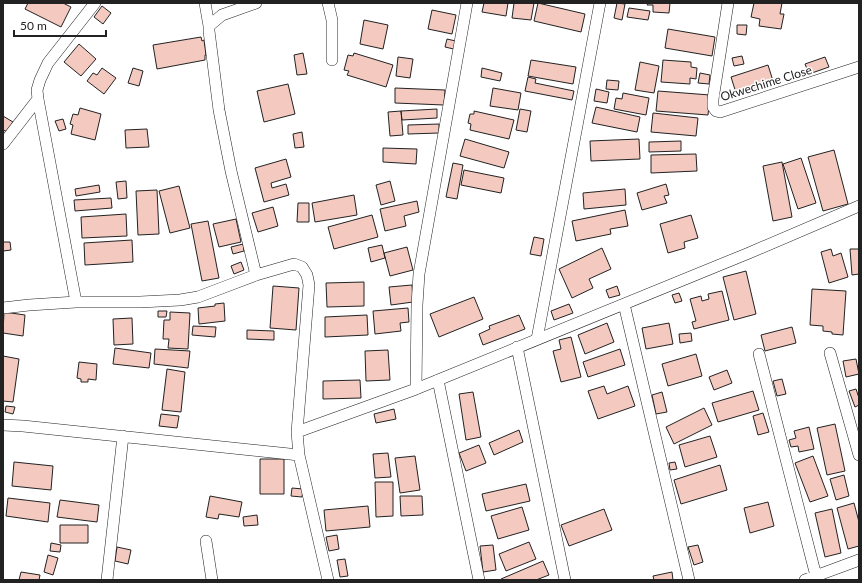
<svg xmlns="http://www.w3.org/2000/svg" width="862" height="583" font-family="Lato,sans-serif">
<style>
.building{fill:#f3c9c0;stroke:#222}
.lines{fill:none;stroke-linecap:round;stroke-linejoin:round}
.street-casing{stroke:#222;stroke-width:12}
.street{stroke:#fff;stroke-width:11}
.labels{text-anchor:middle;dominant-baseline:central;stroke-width:3;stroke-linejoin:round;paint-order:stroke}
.street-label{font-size:12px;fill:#222;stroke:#fff}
</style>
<rect width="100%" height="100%" fill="#fff"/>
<!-- building -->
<path class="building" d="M28 3H63L71 7 61 27 25 9Z
M484 3H508L506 16 482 12Z
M514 3H534L531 20 512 18Z
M538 3 585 14 581 32 534 21Z
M617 3 625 4 622 20 614 18Z
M648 3H670L669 13 653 12V5H647Z
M754 3H782L780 14H784L781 29 759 26 760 19 751 17Z
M102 6 111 13 103 24 94 17Z
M629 8 650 11 648 20 627 17Z
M432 10 456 15 452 34 428 29Z
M364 20 388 25 383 49 360 44Z
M737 25H747L746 35 737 34Z
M668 29 715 37 712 56 665 48Z
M201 37 202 41 204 40 206 55H205V60L157 69 153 45Z
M447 39 460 42 458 50 445 47Z
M79 44 96 59 81 76 64 62Z
M303 53 307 74 297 75 294 55Z
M354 53 393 65 386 87 347 75 349 71 344 70 348 55 353 56Z
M742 56 744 64 734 66 732 58Z
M398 57 413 59 410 78 396 76Z
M825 57 829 67 809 74 805 64Z
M531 60 576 67 573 84 528 76Z
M663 60 691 62V67L697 68 696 79 690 78V84L661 82Z
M640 62 659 66 654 93 635 90Z
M768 65 774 84 737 96 731 77Z
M102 68 116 78 104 94 87 81 93 73 97 75Z
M133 68 143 71 139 86 128 83Z
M482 68 502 73 500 81 481 77Z
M700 73 710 75 709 84 698 83Z
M528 77 536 79 535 83 574 91 572 100 525 91Z
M607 80 619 81 618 90 606 89Z
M288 84 295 114 264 122 257 91Z
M395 88 445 90 444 105 395 103Z
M493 88 521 93 518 110 490 106Z
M596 89 609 92 607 103 594 101Z
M658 91 710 95 708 115 656 111Z
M623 93 649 98 646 115 614 109 616 98 622 99Z
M596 107 640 117 637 132 592 123Z
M80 108 101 114 95 140 71 134 73 125 70 124 73 114 78 115Z
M437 109V118L402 120 401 111Z
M520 109 531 111 527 132 516 130Z
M401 111 403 135 390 136 388 112Z
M474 111 514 120 509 139 470 130 471 124 468 123 470 114H474Z
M653 113 698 118 696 136 651 132Z
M3 116 13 122 8 132 3 130Z
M63 119 66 129 59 131 55 121Z
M439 124V133L408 134V125Z
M147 129 149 147 126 148 125 130Z
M302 132 304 147 295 148 293 134Z
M465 139 509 152 504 168 460 156Z
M639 139 640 159 591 161 590 141Z
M681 141V151L649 152V142Z
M383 148 417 149 416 164 383 162Z
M834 150 848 204 823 211 808 157Z
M696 154 697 171 651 173V155Z
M801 158 816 203 798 209 783 164Z
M286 159 291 177 271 183 272 188 286 184 289 195 264 202 255 168Z
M782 162 792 217 773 221 763 166Z
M453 163 463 165 457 199 446 197Z
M464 170 504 178 501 193 461 185Z
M126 181 127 198 118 199 116 182Z
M390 181 395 201 381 205 376 185Z
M666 184 669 195 664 196 667 203 642 210 637 193Z
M99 185 100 192 76 196 75 189Z
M179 186 190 228 170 233 159 191Z
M625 189 626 205 584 209 583 193Z
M157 190 159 234 138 235 136 191Z
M354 195 357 215 315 222 312 203Z
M111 198 112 208 75 211 74 200Z
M417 201 419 212 404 216 406 226 385 231 380 209Z
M298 203H309V222H297Z
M273 207 278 226 258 232 252 213Z
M625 210 628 226 610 229 611 234 576 241 572 221Z
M126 214 127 236 82 238 81 217Z
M372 215 378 237 334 249 328 227Z
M691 215 698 238 684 242 685 248 668 253 660 224Z
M236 219 241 242 219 247 213 224Z
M208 221 219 278 202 281 191 224Z
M534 237 544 239 541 256 530 254Z
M132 240 133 262 85 265 84 243Z
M3 242H10L11 250 3 251Z
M243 244 244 251 233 254 231 247Z
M382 245 385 258 371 262 368 248Z
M407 247 413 270 390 276 384 253Z
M602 248 611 269 589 279 593 288 572 298 559 269Z
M831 249 833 256 841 253 848 277 829 283 821 252Z
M850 249H859V274L852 275Z
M241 262 244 270 234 274 231 266Z
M746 271 756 314 734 320 723 277Z
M364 282V306L327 307 326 283Z
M412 285 413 302 391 305 389 287Z
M273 286 299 288 296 330 270 328Z
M617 286 620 295 609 298 606 290Z
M812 289 846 291 843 335 832 334V332L823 331V326L810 325Z
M722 291 729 320 694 329 692 322 696 321 690 299 701 296 702 301 709 299 708 294Z
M679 293 682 301 675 303 672 295Z
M474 297 483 319 439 337 430 314Z
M224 303 225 321 199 324 198 308 215 306V304Z
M569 304 573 313 554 320 551 311Z
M408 308 409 322 400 323 401 331 375 334 373 311Z
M158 311H167L166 317H158Z
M4 312 25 315 23 336 3 333Z
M170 312 190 313 188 349 168 348 169 339H163L164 320H170Z
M367 315 368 335 325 337V317Z
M519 315 525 329 483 345 479 334 490 329 489 326Z
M132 318 133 344 114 345 113 319Z
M607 323 614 342 585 354 578 335Z
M669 323 673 344 646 349 642 328Z
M193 326 216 327 215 337 192 335Z
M792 327 796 343 765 351 761 335Z
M247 330 274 331V340L247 339Z
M691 333 692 341 680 343 679 334Z
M571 337 581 377 561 382 553 351 561 349 559 340Z
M115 348 151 353 149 368 113 364Z
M155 349 190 351 188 368 154 364Z
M620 349 625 365 588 377 583 362Z
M388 350 390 380 366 381 365 351Z
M696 354 702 376 668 386 662 364Z
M3 356 19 359 13 402 3 401Z
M856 359 859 374 846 377 843 361Z
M79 362 97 364 96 380 88 379V382H81V379L77 378Z
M167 369 185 372 181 412 162 410Z
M727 370 732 383 714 390 709 377Z
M782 379 786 394 777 396 773 381Z
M360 380 361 398 323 399V381Z
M604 386 607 394 628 386 635 406 598 419 588 391Z
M856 389 859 398V405L855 407 849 391Z
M753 391 759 410 718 422 712 403Z
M473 392 481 437 466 440 459 394Z
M662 392 667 412 656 414 652 395Z
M6 406 15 407 13 414 5 412Z
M704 408 712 425 674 444 666 427Z
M394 409 396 419 376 423 374 414Z
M763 413 769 432 758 435 753 416Z
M161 414 179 416 177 428 159 426Z
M835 424 845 471 827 475 817 428Z
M809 427 814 449 799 452 798 446 791 447 789 440 796 438 794 431Z
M519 430 523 442 494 455 489 443Z
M710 436 717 457 685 467 679 445Z
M479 445 486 463 466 471 459 453Z
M388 453 391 477 375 478 373 454Z
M415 456 420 490 400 493 395 458Z
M813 456 828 496 810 502 795 463Z
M260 459H284V494H260Z
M14 462 53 466 51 490 12 486Z
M675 462 677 469 670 470 669 463Z
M720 465 727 490 681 504 674 480Z
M844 475 849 496 836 500 830 479Z
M375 482H393V516L376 517Z
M526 484 530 501 486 511 482 494Z
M292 488 303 489 302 497 291 496Z
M210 496 242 502 239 517 219 514 218 519 206 517Z
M400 496H422L423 515 401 516Z
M8 498 50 503 48 522 6 516Z
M60 500 99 505 97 522 57 517Z
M768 502 774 526 750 533 744 508Z
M854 503 859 522V546L848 549 837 508Z
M368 506 370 527 326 531 324 510Z
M522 507 529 530 498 539 491 516Z
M604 509 612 530 569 546 561 525Z
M832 509 841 553 825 557 815 513Z
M257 515 258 525 244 526 243 517Z
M60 525H88V543H60Z
M337 535 339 549 329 551 326 537Z
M529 542 536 559 506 571 499 554Z
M51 543 61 545 60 552 50 551Z
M493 545 496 570 483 572 480 546Z
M698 545 703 562 694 565 688 547Z
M117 547 131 550 128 564 115 561Z
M48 555 58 558 53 575 44 572Z
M345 559 348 576 340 577 337 560Z
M543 561 549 575 536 580H502L501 579Z
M21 572 40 575 39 580H19Z
M672 572 673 580H654L653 576Z"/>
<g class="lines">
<defs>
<path id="street" d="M205 3 209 26
M256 3 222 15 209 26V31L219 110 231 171 256 275
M328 3 332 20V60
M728 3 713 99V107L716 111 720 112 859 67
M3 144 38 99
M76 302 38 99 37 90 40 80 48 63 95 3
M624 304 689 580
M3 308 29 305 76 302H140L180 300 198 297 256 275 294 264 302 267 307 275 309 285 297 432 299 455 328 580
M537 339 600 3
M517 347 565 580
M830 353 859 455
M759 354 816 576
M438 380 479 580
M416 389 417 305 419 274 467 3
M3 425 23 426 299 455
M297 432 416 389 749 253 859 206
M206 541 212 580
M107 580 123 436
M805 580 859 560"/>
</defs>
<!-- street casing -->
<use href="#street" class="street-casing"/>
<!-- street -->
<use href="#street" class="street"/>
</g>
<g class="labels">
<!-- street labels -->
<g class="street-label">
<text transform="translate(766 83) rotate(-17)">Okwechime Close</text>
</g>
</g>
<!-- border -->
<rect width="862" height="583" fill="none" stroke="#222222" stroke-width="8"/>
<!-- scale -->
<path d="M14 30v6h92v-6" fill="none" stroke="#222222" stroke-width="2"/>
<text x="20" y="30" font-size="12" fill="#222222" stroke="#ffffff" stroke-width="3" paint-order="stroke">50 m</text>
</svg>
